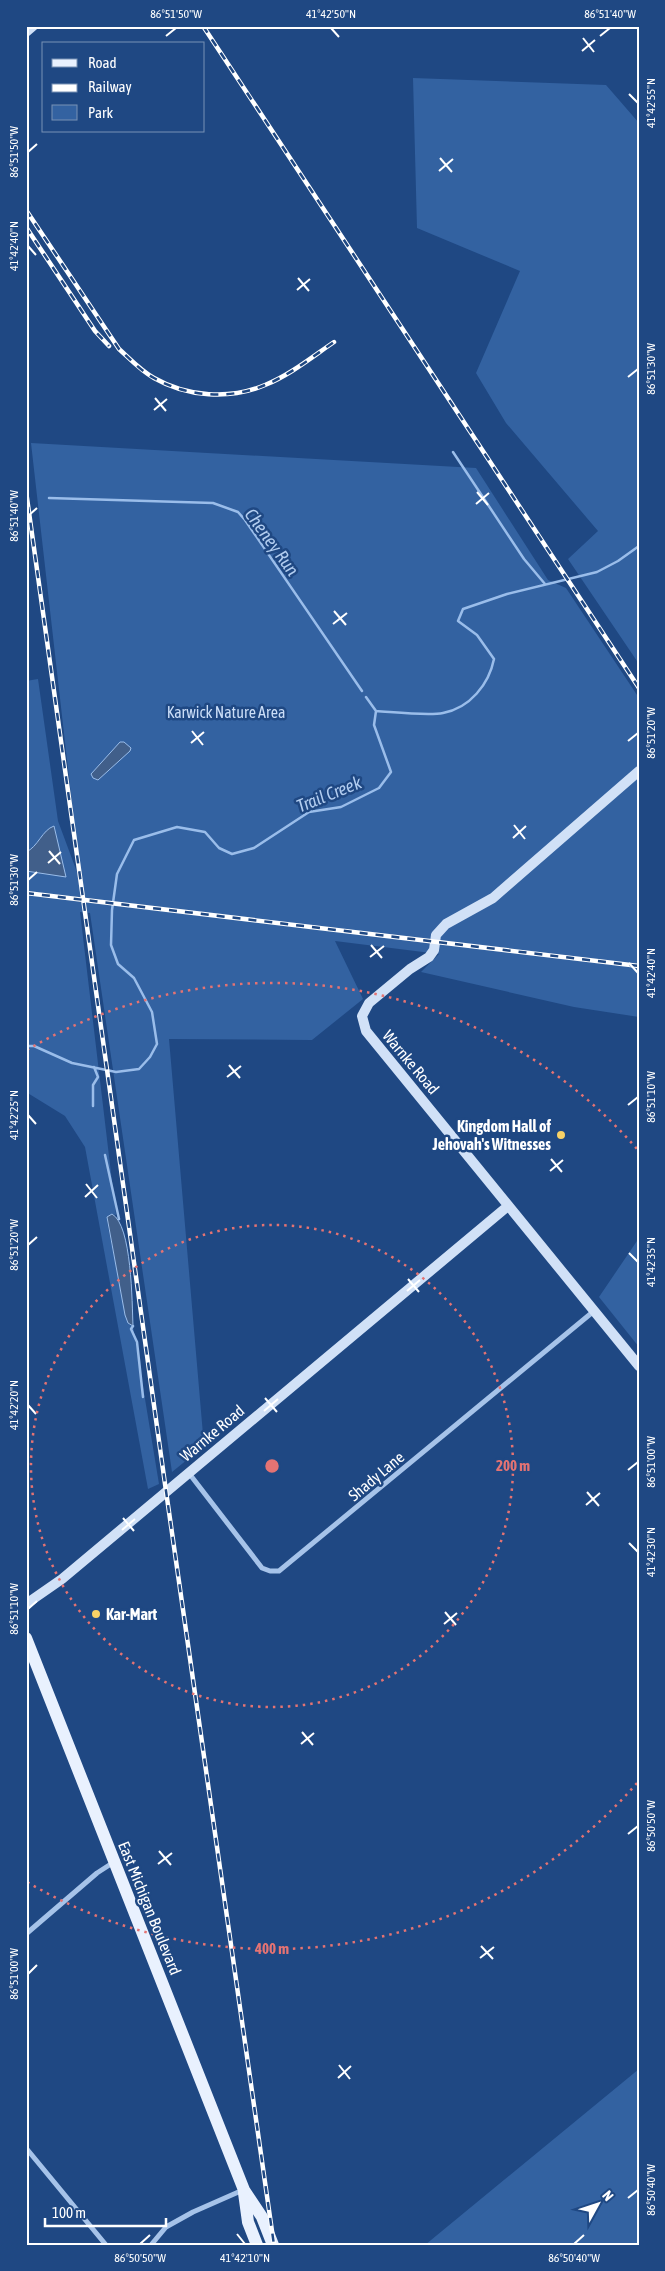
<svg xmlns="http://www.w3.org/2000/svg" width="665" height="2271" font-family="'Asap Condensed',sans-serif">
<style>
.green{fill:#3362a1}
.water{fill:#415f8a;stroke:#9abdea}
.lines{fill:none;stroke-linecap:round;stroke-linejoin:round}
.stream{stroke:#9abdea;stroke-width:2.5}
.street{stroke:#a6c3e9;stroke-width:5}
.secondary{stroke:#d1e1f7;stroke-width:10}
.primary{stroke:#e9f1fe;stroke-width:12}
.rail-casing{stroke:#fff;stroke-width:4.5}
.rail{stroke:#1f4883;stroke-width:2.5;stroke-dasharray:8;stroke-linecap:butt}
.ticks{fill:none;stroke:#fff;stroke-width:2}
.ring{fill:none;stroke:#e47373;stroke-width:2.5;stroke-dasharray:2.5 5}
.poi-dot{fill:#f7d166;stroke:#1f4883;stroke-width:2}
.labels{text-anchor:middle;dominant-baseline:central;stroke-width:5;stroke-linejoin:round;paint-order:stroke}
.park-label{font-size:16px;fill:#caddf7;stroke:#1f4883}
.street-label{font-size:16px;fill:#fff;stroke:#1f4883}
.poi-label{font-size:16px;font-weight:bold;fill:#fff;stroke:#1f4883;text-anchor:end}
.water-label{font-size:18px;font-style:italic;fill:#b2cdf0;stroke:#1f4883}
.centre{fill:#e47373;stroke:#1f4883;stroke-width:2.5}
.ring-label{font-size:15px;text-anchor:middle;font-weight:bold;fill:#e47373;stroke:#1f4883;stroke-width:5;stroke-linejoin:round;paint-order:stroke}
.neatline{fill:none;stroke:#fff;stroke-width:2}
.ticks-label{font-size:12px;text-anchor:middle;fill:#fff}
</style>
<rect width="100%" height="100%" fill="#1f4883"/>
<!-- green -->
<path class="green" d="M413 78 606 85 639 123V664L568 559 598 531 506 423 476 373 520 271 417 228Z
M31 443 476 468 548 580 566 588 639 698V1017L574 1007 421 972 439 954 335 941 363 999 312 1040 169 1039 204 1446 172 1472 90 913 80 912 116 1215 112 1214 107 1217 108 1227 128 1323 133 1326 159 1484 148 1489 85 1147 65 1116 26 1092V681L38 679 58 821 81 883Z
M639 1238V1347L599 1297Z
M639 2069V2245H425Z"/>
<!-- water -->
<path class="water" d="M120 742H124L131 748 130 751 98 780 93 778 91 774Z
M54 826 66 877 26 871V852C38 847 42 830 54 826Z
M112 1214C132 1225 132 1303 133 1326L128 1323 125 1315 107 1217Z"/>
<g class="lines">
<!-- stream -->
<path class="stream" d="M453 452 524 559 545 584
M49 498 213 503 238 512 245 520 362 691
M366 697 376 711
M26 1046H34L72 1063 116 1072 139 1069 150 1057 157 1044 152 1012 134 978 118 964 111 945 112 910 117 874 134 840 177 827 205 832 219 848 232 854 254 848 309 812 341 807 379 788 391 772 374 725 376 711C393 712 428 716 443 713 470 708 489 684 494 659L477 635 458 621 463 609 507 594 597 572 618 561 639 546
M93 1106V1085L98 1077 94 1067
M105 1155 119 1219
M133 1326 131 1329 137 1342 143 1397"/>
<!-- street -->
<path class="street" d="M188 1472 262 1568 270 1571H279L594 1311
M26 1934 97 1873 114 1862
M26 2148 106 2245
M151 2245 166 2227 193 2212 243 2190"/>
<!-- secondary -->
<path class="secondary" d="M26 32 33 26
M639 771 493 898 446 924 436 935 434 950 429 957 410 969 369 1003 362 1016 366 1031 639 1366
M26 1604 62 1579 508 1206"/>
<!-- primary -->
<path class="primary" d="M26 1638 244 2190 262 2217 273 2245
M244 2193 248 2222 257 2245"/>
<defs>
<path id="rail" d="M203 26 639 688
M26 210 119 349C130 359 141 371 154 378 187 397 230 400 265 385 290 375 312 357 334 342
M26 227 95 331 109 346
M26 491 166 1491 274 2245
M26 893 639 966"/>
</defs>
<!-- rail casing -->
<use href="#rail" class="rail-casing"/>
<!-- rail -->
<use href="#rail" class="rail"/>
</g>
<!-- ticks -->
<path class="ticks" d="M331 28 339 37M166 36 176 28M600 36 610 28M583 38 594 52M582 51 595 40M629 94 638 103M28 152 37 144M440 158 452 172M439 171 453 159M28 246 36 255M298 278 309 291M297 290 310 279M628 377 638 369M155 398 166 411M154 410 167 399M477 492 488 505M476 504 489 493M28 516 37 508M334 611 346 625M333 624 347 613M192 731 203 745M628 741 638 733M191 743 204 732M514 825 525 839M513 838 526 826M49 851 60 864M48 863 61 852M28 880 37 872M371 945 382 958M370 957 384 946M629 963 638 973M229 1065 240 1078M227 1077 241 1066M628 1105 638 1097M28 1115 36 1124M551 1159 562 1172M550 1171 563 1160M86 1184 97 1198M85 1197 98 1185M28 1245 37 1237M629 1253 638 1262M408 1279 419 1292M407 1291 420 1280M265 1398 277 1412M28 1405 36 1414M264 1411 278 1399M628 1470 638 1462M587 1492 599 1506M586 1505 600 1493M123 1518 134 1531M122 1530 135 1519M629 1543 638 1552M28 1609 37 1601M445 1612 456 1625M444 1624 457 1613M302 1732 313 1745M301 1744 314 1733M628 1834 638 1826M159 1851 171 1865M158 1864 172 1853M481 1946 493 1959M480 1958 494 1947M28 1974 37 1965M339 2065 350 2079M338 2078 351 2066M628 2198 638 2190M237 2234 245 2244M140 2244 150 2235M574 2244 584 2235"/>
<!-- distance rings -->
<g class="ring">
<circle cx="272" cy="1466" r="241"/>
<path d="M637 1783A483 483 0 0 1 27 1882M27 1050A483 483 0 0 1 637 1149"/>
</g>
<!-- markers -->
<g class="poi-dot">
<circle cx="561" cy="1135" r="5"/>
<circle cx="96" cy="1614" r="5"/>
</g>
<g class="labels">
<!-- park labels -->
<g class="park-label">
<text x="226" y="712">Karwick Nature Area</text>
</g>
<!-- street labels -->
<g class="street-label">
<text transform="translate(411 1062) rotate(50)">Warnke Road</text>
<text transform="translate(212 1433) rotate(-40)">Warnke Road</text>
<text transform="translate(376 1476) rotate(-40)">Shady Lane</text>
<text transform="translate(150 1908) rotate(68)">East Michigan Boulevard</text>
</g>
<!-- poi labels -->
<g class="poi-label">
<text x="551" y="1126">Kingdom Hall of<tspan x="551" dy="18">Jehovah's Witnesses</tspan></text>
<text x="106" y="1614" text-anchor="start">Kar-Mart</text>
</g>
<!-- water labels -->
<g class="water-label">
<text transform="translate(272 542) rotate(54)">Cheney Run</text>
<text transform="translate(329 794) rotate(-22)">Trail Creek</text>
</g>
</g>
<circle cx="272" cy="1466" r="8" class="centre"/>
<g class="ring-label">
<text x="513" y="1471">200 m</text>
<text x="272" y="1954">400 m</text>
</g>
<!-- border -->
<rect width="665" height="2271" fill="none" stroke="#1f4883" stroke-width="55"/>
<!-- legend -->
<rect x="42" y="42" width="162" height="90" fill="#1f4883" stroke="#7991b5"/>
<rect x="52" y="59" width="25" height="8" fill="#e9f1fe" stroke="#7991b5"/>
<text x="88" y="68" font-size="15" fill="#ffffff">Road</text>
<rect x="52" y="84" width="25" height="8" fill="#ffffff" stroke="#7991b5"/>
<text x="88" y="92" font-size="15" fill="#ffffff">Railway</text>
<rect x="52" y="105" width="25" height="15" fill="#3362a1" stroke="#7991b5"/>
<text x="88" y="118" font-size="15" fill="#ffffff">Park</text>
<!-- north arrow -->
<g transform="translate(598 2204) rotate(50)" stroke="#1f4883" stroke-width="4" paint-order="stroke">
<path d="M0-4L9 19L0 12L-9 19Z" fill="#ffffff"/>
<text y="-8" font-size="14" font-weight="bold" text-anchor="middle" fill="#ffffff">N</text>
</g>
<!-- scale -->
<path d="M45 2218v8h121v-8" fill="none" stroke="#ffffff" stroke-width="2.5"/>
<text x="52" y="2218" font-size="15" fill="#ffffff" stroke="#1f4883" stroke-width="4" paint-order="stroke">100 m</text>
<rect x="28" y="28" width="610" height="2216" class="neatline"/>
<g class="ticks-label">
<text x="176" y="18">86°51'50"W</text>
<text x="331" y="18">41°42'50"N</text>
<text x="610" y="18">86°51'40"W</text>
<text transform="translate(651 103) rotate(-90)" y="4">41°42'55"N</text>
<text transform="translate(14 152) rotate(-90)" y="4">86°51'50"W</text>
<text transform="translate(14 246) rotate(-90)" y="4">41°42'40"N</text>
<text transform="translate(651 369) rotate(-90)" y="4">86°51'30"W</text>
<text transform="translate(14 516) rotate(-90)" y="4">86°51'40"W</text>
<text transform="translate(651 733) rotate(-90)" y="4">86°51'20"W</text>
<text transform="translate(14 880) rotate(-90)" y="4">86°51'30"W</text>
<text transform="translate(651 973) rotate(-90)" y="4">41°42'40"N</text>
<text transform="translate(651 1097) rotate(-90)" y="4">86°51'10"W</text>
<text transform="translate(14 1115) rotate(-90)" y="4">41°42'25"N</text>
<text transform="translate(14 1245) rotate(-90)" y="4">86°51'20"W</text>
<text transform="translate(651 1262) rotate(-90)" y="4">41°42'35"N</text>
<text transform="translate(14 1405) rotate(-90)" y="4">41°42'20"N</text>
<text transform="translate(651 1462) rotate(-90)" y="4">86°51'00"W</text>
<text transform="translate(651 1552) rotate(-90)" y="4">41°42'30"N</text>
<text transform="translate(14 1609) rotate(-90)" y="4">86°51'10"W</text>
<text transform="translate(651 1826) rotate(-90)" y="4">86°50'50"W</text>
<text transform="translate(14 1974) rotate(-90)" y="4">86°51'00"W</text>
<text transform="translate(651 2190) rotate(-90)" y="4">86°50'40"W</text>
<text x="140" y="2262">86°50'50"W</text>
<text x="245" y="2262">41°42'10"N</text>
<text x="574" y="2262">86°50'40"W</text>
</g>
</svg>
